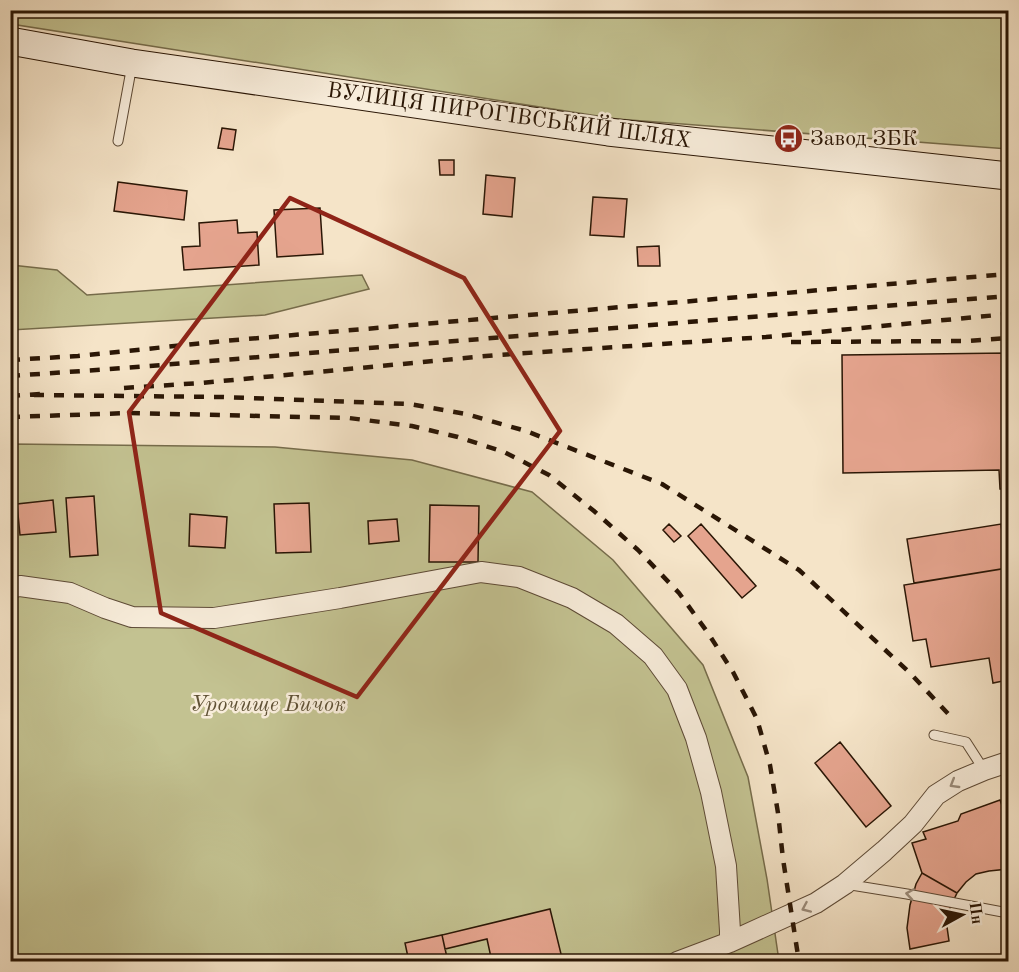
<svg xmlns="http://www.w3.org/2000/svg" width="1019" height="972" font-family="'Old Standard TT',serif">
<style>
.green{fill:#c3c291;stroke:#766c4b;stroke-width:1.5}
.building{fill:#e5a48e;stroke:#2a1605;stroke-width:1.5}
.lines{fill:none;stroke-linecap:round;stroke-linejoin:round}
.lane-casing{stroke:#5d4a36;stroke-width:11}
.street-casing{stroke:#5d4a36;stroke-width:22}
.secondary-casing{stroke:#2a1605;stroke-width:29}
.lane{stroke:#f8eddb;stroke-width:9}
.street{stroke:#f8eddb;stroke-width:20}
.secondary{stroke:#f8eddb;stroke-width:27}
.rail{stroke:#2a1605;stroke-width:4.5;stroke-dasharray:10 10;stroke-linecap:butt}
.oneway{stroke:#9b8c7b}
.marked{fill:none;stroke:#8f2418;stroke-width:4.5;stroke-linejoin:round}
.labels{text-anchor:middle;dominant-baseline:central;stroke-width:5;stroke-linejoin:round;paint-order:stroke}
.street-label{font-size:22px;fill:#2a1605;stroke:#f8eddb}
.poi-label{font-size:22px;fill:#2a1605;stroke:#f8eddb;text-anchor:start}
.park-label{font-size:22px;font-style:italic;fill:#605236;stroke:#f8eddb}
</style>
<rect width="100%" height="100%" fill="#f5e4c8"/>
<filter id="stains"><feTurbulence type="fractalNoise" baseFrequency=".00333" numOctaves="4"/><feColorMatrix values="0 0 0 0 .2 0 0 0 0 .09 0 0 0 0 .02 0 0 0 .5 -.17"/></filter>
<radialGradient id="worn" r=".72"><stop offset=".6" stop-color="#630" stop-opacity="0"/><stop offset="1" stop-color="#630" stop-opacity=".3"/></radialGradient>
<!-- green -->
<path class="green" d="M10 11H1008V149L617 119 11 24Z
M11 265 57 270 87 295 362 275 369 289 265 315 11 330Z
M11 444 275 447 412 460 532 492 613 560 703 665 748 777 767 879 779 961 11 962Z"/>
<!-- building -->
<path class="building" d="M222 128 236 130 233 150 218 148Z
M439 160H454V175H440Z
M486 175 515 178 512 217 483 214Z
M118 182 187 191 184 220 114 211Z
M593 197 627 199 624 237 590 235Z
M320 208 323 254 277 257 274 210Z
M237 220 238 233 257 232 259 265 184 270 182 247 200 246 199 223Z
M659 246 660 266H638L637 247Z
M1008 353V489H1000L999 470 843 473 842 355Z
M94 496 98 555 70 557 66 498Z
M53 500 56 532 20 535 17 504Z
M309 503 311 552 276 553 274 504Z
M430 505 479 506 478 562H429Z
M190 514 227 517 225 548 189 546Z
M397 519 399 541 369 544 368 521Z
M669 524 681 536 674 542 663 530Z
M701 524 756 586 742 598 688 536Z
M1001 524 1007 568 914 583 907 539Z
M1008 568V680L993 683 989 658 931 667 926 639 913 641 904 585Z
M840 742 891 806 866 827 815 763Z
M1000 800 1008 822V869L989 871 976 874 966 882 957 893 922 873 912 843 926 839 923 832 958 821 961 814Z
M922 873 957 893 948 912 947 927 949 941 910 949 907 928 910 905 916 884Z
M550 909 562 958 549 962H492L487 939 445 949 442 935Z
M442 935 448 962H409L405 943Z"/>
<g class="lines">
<defs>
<path id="lane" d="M118 141 132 65
M934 735 966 742 984 770
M845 884 907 894 1008 913"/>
<path id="street" d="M10 588 20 586 70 593 105 608 132 617 214 618 340 598 481 572 519 577 572 598 616 624 653 656 677 689 696 738 711 792 726 866 730 931V942
M677 962 730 942 816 903 845 884 884 851 913 824 936 795 958 781 984 770 1008 762"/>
<path id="secondary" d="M10 41 132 63 608 132 1008 176"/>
</defs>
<!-- lane casing -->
<use href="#lane" class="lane-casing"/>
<!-- street casing -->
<use href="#street" class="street-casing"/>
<!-- secondary casing -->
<use href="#secondary" class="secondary-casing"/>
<!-- lane -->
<use href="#lane" class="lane"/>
<!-- street -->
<use href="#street" class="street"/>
<!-- secondary -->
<use href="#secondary" class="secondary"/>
<!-- rail -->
<path class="rail" d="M791 342 966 341 1008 338
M10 360 78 356 224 341 1008 274
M10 376 125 368 1008 296
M124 388 201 383 497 355 766 337 1008 314
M34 395 223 397 409 404 466 414 526 431 662 484 799 570 910 673 953 719
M10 396 40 394
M10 417 130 413 349 418 412 426 458 437 504 452 549 475 594 511 638 550 679 593 708 633 733 672 757 719 770 765 778 813 783 859 799 962"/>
</g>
<!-- one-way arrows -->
<defs><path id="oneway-chevron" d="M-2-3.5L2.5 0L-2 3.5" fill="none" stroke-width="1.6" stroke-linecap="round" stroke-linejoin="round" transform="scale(1.5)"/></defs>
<g class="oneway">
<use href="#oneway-chevron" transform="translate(954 784) rotate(149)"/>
<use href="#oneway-chevron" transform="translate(910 894) rotate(-171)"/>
<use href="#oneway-chevron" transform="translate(806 908) rotate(156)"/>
</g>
<!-- marked area -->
<path class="marked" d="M290 198 464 278 560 431 357 697 161 613 129 412Z"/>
<!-- icons -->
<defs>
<symbol id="bus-disc" viewBox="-11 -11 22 22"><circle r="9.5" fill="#8f2418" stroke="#f8eddb"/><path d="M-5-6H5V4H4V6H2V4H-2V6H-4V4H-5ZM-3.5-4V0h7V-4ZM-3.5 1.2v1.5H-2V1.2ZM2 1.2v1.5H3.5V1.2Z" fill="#fff"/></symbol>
</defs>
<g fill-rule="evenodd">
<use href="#bus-disc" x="772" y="122" width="33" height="33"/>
</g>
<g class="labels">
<!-- street labels -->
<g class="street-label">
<text transform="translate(509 116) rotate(8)">ВУЛИЦЯ ПИРОГІВСЬКИЙ ШЛЯХ</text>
</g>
<!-- poi labels -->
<g class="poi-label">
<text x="810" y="139">Завод ЗБК</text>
</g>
<!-- park labels -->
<g class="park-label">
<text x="268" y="705">Урочище Бичок</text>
</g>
</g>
<!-- margin -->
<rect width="1019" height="972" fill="none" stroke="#f5e4c8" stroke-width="36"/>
<rect x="12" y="12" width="995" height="948" fill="none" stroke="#2a1605" stroke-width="3"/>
<rect x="18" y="18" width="983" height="936" fill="none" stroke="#2a1605" stroke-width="1.5"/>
<!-- north arrow -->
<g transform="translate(962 915) rotate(82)" stroke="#f8eddb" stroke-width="4.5" paint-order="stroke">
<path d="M0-4.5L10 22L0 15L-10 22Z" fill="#2a1605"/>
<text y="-9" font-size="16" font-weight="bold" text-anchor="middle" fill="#2a1605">Пн</text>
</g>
<rect width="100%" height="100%" filter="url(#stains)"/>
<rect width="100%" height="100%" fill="url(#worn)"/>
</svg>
